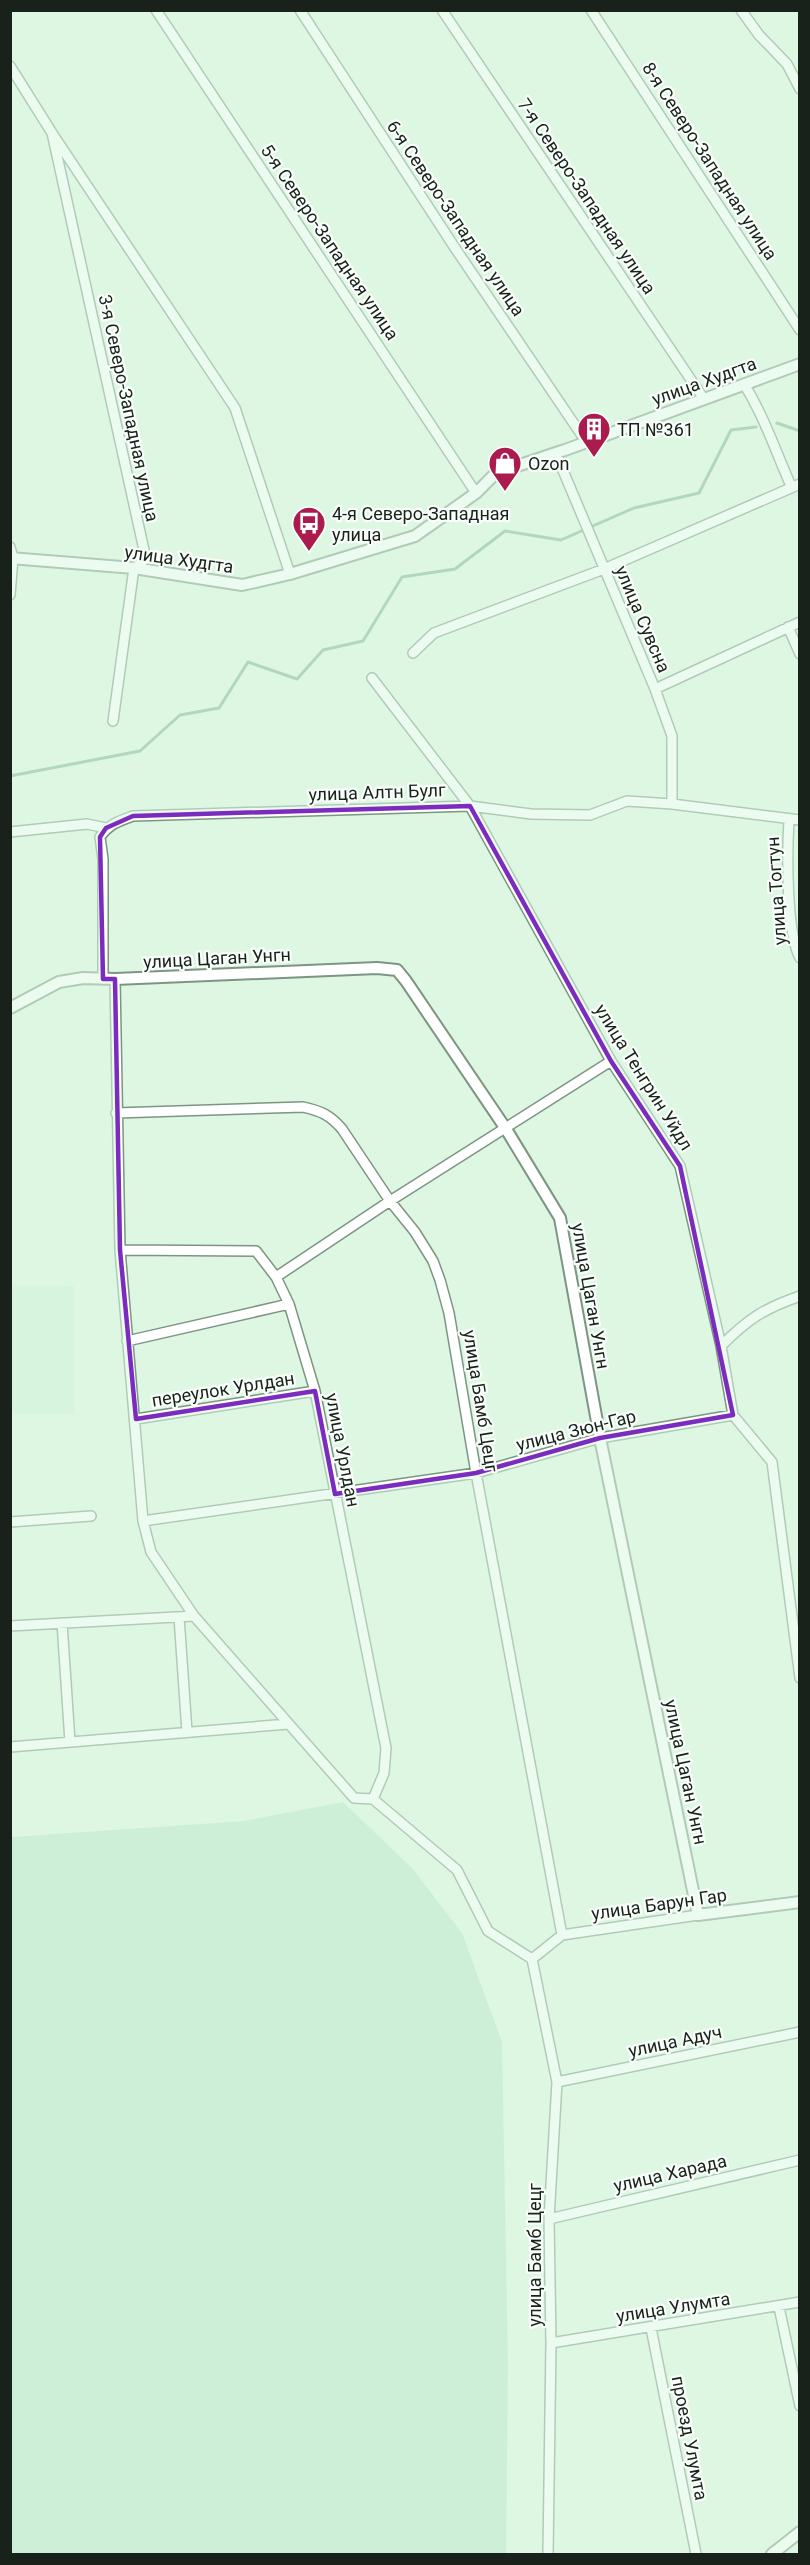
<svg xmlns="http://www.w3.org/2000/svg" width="810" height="2565" font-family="Roboto,sans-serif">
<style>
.built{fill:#cef0d7}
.green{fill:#bde4c7}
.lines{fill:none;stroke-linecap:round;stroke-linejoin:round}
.stream{stroke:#80b08d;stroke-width:3}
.minor-casing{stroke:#7d9583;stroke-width:12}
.tertiary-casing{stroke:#7d9583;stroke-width:14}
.minor{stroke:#fff;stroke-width:9}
.tertiary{stroke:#fff;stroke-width:10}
.marked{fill:none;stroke:#7b2cbf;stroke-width:4.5;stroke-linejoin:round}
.labels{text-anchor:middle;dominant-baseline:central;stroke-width:4.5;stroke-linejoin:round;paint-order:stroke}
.street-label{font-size:18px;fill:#18221b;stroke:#f9fefa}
.poi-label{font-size:18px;fill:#18221b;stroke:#f9fefa;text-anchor:start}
</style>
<rect width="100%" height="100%" fill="#ddf7e3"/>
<!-- built -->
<path class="built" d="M11 1285 74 1286V1414L11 1413Z"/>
<!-- green -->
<path class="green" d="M343 1802 412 1868 462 1933 502 2042 508 2366 506 2554H11V1837L244 1821Z"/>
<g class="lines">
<!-- stream -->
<path class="stream" d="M777 423 800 431
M10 776 140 751 180 715 219 708 248 662 297 679 323 650 363 641 402 577 455 569 505 531 561 540 634 508 699 493 731 430 756 427"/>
<defs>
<path id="minor" d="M156 10 476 493
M300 10 453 245 587 443
M442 10 704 399
M591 10 800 330
M741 10 759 35 787 64 800 89
M10 66 52 133 235 408 290 574
M52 133 146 559 134 568 113 721
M744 384C764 416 776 452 791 486
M554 454 559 461 655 689 672 736V804
M10 547 13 558 10 595
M788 627 800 654
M413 653 434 633 604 569 800 484
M372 678 470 806 611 1061 680 1166 721 1346 733 1415 772 1462 800 1678
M655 689 800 622
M789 820C787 851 786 932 800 958
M10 832 87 824 106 828
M103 979V859L100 837C109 824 119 821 133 816L470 806 531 814 590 815 627 801 672 804 800 820
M115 979 120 1250 143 1521 151 1552 194 1616 354 1798 373 1799 457 1870 488 1931 532 1959
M116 1113 303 1107C321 1111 330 1115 342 1129L390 1201 415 1232 433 1261 440 1280 449 1313 476 1473 562 1935
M120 1250 256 1251 276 1277 289 1304 315 1391 386 1748 384 1773 373 1799
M276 1277 390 1201 611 1061
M127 1341 289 1304
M721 1346C748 1319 763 1309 800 1296
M136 1419 315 1391
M143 1521 476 1473 600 1438 733 1415
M10 1522 91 1516
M179 1617 187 1732
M62 1623 70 1742
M10 1626 194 1616
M10 1747 288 1724
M532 1959 557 2082 549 2219 551 2343 548 2554
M532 1959 562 1935 698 1915
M557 2082 800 2032
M549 2219 800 2160
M779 2307 800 2406
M651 2328 696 2554
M551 2343 800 2302"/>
<path id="tertiary" d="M10 558 134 568 242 585 290 574 415 536 476 493 496 473 565 450 800 364
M10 1008 59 982 83 978 115 979 377 968 397 970 406 981 506 1129 560 1218 600 1438 698 1915 800 1902
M772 2554 800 2532"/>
</defs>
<!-- minor casing -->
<use href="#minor" class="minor-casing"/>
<!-- tertiary casing -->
<use href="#tertiary" class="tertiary-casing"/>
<!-- minor -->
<use href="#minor" class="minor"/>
<!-- tertiary -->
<use href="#tertiary" class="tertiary"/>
</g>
<!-- marked area -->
<path d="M0 0H810V2565H0ZM470 806 611 1061 680 1166 733 1415 600 1438 476 1473 335 1494 315 1391 136 1419 120 1250 115 979H103L100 837 106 828 133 816Z" fill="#ddf7e3" fill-opacity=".55" fill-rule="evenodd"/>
<path class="marked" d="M470 806 611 1061 680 1166 733 1415 600 1438 476 1473 335 1494 315 1391 136 1419 120 1250 115 979H103L100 837 106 828 133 816Z"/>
<!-- icons -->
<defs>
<symbol id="building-pin" viewBox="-11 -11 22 30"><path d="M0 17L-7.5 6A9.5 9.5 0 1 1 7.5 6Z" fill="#ac1b4e" stroke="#f9fefa"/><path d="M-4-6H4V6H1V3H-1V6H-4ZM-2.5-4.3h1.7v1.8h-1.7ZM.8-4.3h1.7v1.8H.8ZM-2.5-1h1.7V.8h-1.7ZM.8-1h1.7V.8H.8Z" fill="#fff"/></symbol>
<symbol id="shop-pin" viewBox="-11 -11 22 30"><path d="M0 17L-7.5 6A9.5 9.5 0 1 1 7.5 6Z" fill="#ac1b4e" stroke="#f9fefa"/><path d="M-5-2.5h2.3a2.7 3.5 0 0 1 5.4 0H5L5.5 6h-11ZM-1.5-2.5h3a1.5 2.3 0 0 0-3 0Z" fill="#fff"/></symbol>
<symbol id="bus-pin" viewBox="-11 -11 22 30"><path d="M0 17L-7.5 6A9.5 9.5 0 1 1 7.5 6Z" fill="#ac1b4e" stroke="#f9fefa"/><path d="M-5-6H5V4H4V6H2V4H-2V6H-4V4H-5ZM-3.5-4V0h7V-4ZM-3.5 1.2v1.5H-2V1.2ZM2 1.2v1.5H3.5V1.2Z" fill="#fff"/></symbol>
</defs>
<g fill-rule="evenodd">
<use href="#building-pin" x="575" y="410" width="38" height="52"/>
<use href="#shop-pin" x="486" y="444" width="38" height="52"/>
<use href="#bus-pin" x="290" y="504" width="38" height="52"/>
</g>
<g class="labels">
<!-- street labels -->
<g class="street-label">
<text transform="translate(710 161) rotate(57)">8-я Северо-Западная улица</text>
<text transform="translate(587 196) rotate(56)">7-я Северо-Западная улица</text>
<text transform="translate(456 218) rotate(56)">6-я Северо-Западная улица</text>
<text transform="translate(330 242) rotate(56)">5-я Северо-Западная улица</text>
<text transform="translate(704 381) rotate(-20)">улица Худгта</text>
<text transform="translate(129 408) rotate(78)">3-я Северо-Западная улица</text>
<text transform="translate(179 559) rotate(8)">улица Худгта</text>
<text transform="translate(643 619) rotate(67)">улица Сувсна</text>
<text transform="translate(377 792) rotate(-2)">улица Алтн Булг</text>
<text transform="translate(776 891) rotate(-94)">улица Тогтун</text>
<text transform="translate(217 958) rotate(-3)">улица Цаган Унгн</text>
<text transform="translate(644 1077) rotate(58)">улица Тенгрин Уйдл</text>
<text transform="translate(591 1296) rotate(80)">улица Цаган Унгн</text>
<text transform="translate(223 1389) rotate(-9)">переулок Урлдан</text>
<text transform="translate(481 1401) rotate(81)">улица Бамб Цецг</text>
<text transform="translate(576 1430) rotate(-14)">улица Зюн-Гар</text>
<text transform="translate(343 1450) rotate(79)">улица Урлдан</text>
<text transform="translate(686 1772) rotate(78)">улица Цаган Унгн</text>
<text transform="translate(659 1904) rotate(-8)">улица Барун Гар</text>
<text transform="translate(675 2041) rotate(-12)">улица Адуч</text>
<text transform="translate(670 2173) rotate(-13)">улица Харада</text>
<text transform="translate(534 2255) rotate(-90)">улица Бамб Цецг</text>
<text transform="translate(673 2307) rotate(-9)">улица Улумта</text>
<text transform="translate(690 2438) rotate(79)">проезд Улумта</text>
</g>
<!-- poi labels -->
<g class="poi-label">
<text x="617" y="429">ТП №361</text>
<text x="528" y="463">Ozon</text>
<text x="332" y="513">4-я Северо-Западная<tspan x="332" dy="21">улица</tspan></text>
</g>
</g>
<!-- border -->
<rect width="810" height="2565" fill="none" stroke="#18221b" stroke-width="24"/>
</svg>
